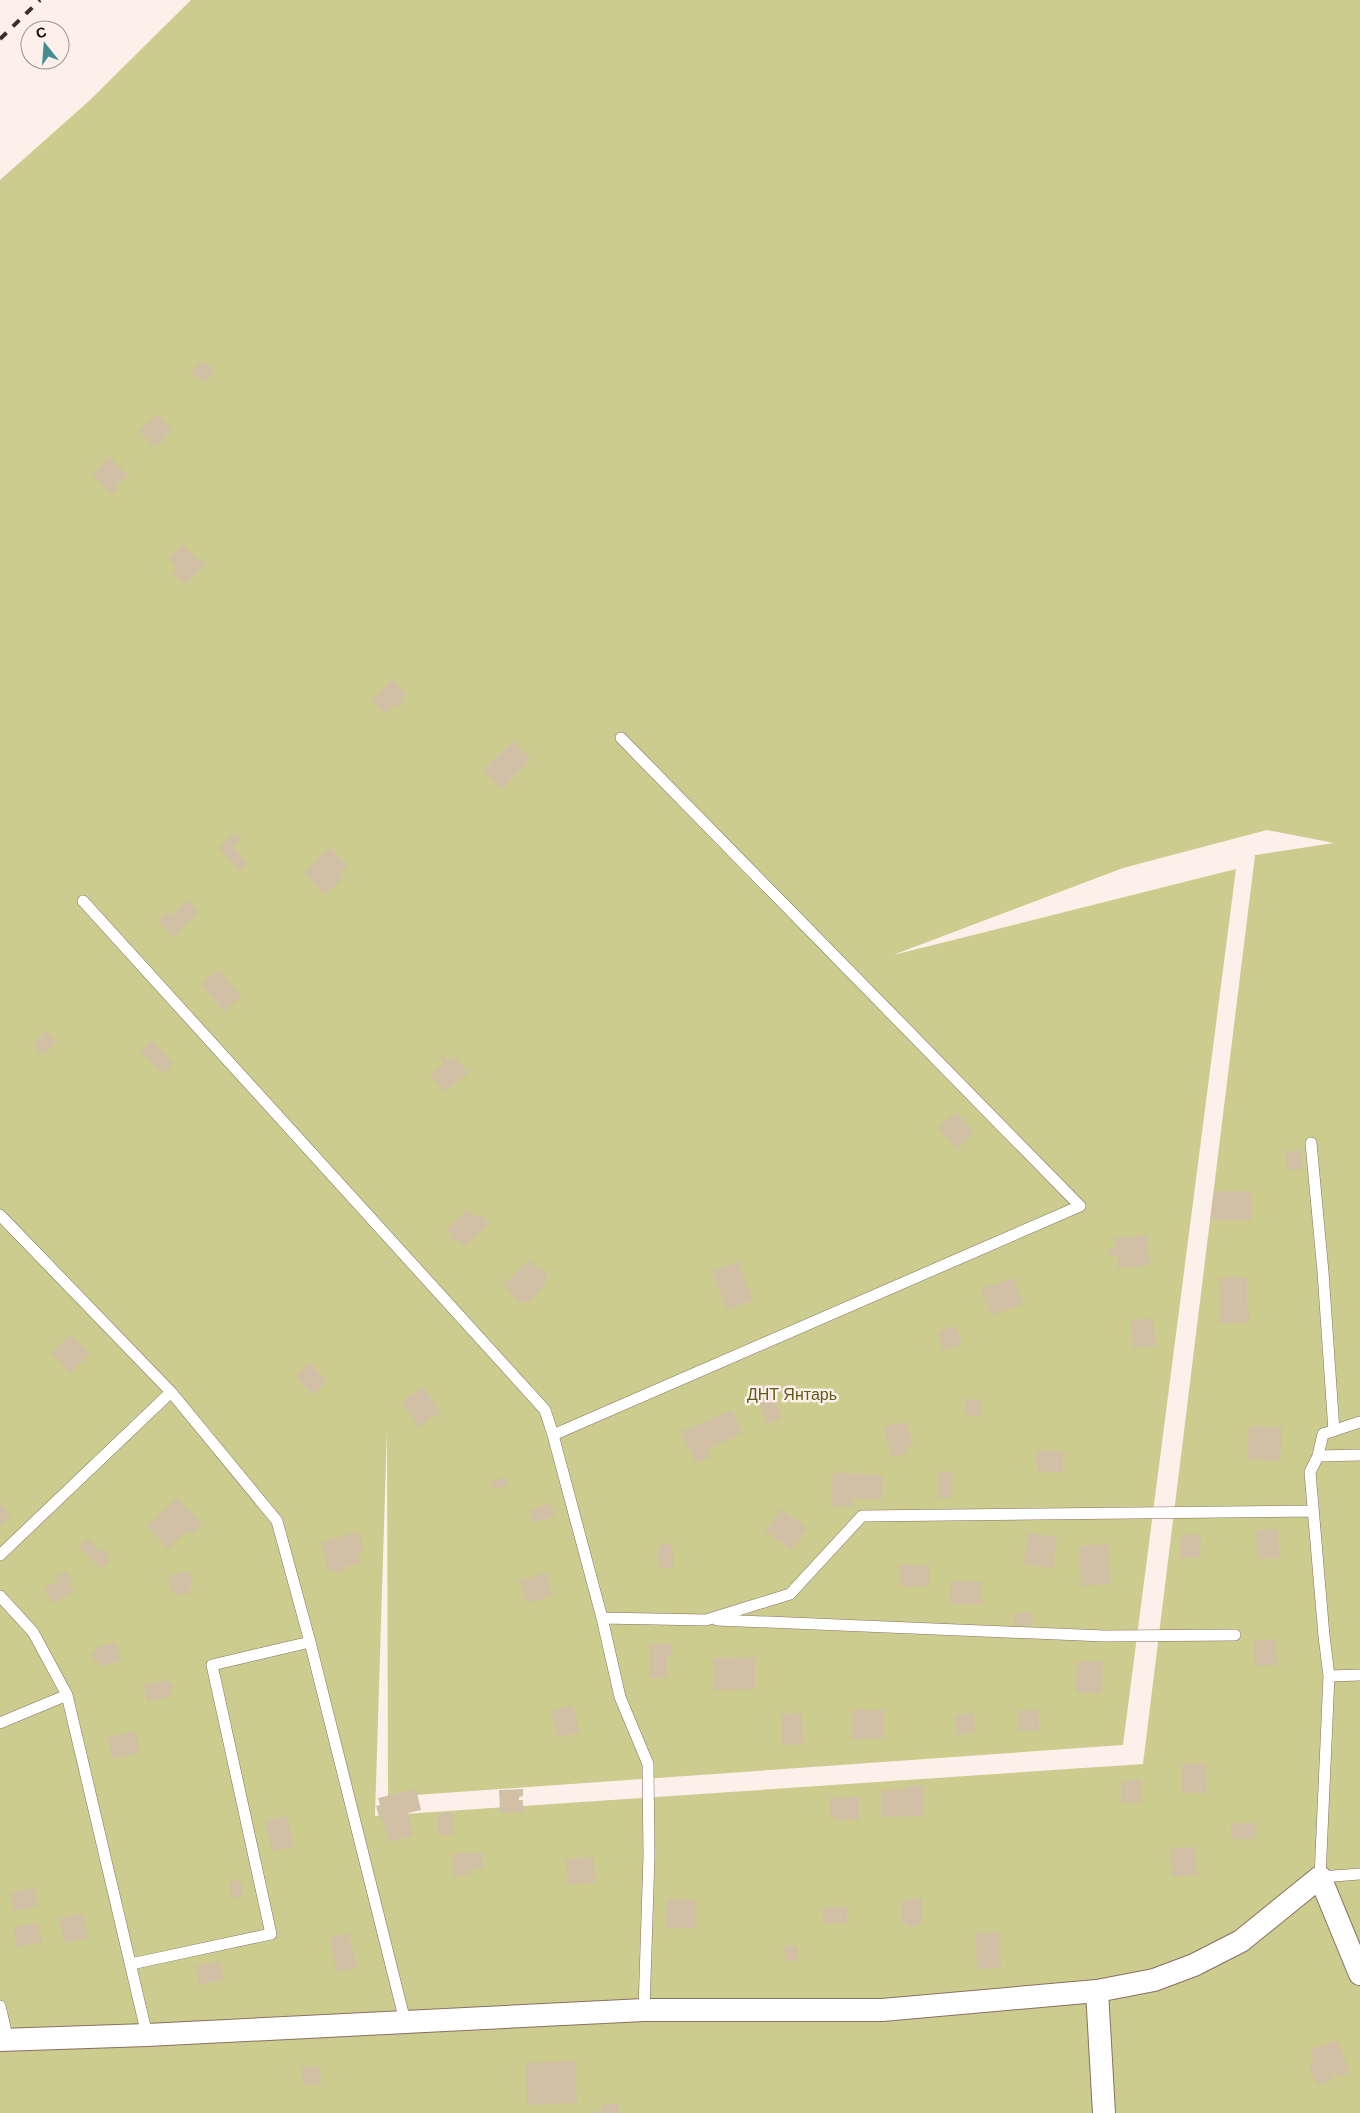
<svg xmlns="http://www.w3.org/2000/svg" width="1360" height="2113" font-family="'DM Sans',sans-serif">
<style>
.green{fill:#cbcc8e;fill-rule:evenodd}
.building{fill:#d1bfa6}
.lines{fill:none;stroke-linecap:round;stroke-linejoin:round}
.service-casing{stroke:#8b6f62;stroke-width:12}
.minor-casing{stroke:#8b6f62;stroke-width:24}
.service{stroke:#fff;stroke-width:11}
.minor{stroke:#fff;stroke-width:22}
.rail{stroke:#392e2a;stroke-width:4;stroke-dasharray:9 9;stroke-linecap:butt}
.labels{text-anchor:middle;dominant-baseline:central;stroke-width:5;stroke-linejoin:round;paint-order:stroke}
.park-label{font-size:16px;fill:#5c5b17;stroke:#fdf0ea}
</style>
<rect width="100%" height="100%" fill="#fdf0ea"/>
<!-- green -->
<path class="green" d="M191 0H1360V2113H0V180L89 101ZM1267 830 1334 843 1255 855 1143 1764 375 1816 387 1430 388 1797 1123 1745 1236 869 893 955 1123 868Z"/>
<!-- building -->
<path class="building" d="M203 360 215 372 203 383 191 371Z
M157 414 173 430 155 448 139 431Z
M110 457 128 475 117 485V490L114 493H110L92 474Z
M182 544 200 562 203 559 207 563 185 584 177 576 175 578 171 574 177 568 168 558Z
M393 680 406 694 400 700 403 703 398 708 395 705 385 714 371 700Z
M513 741 531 760 501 789 483 770Z
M235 832 241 839 233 847 248 863 240 871 218 848Z
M330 848 348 866 340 873 344 877 325 895 304 872Z
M187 900 198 912 173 937 157 921 167 912 171 916Z
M219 970 241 997 224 1012 201 984Z
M46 1031 57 1041 43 1056 32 1045Z
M151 1041 174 1063 163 1074 140 1052Z
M444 1056 448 1061 454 1056 468 1073 444 1092 430 1074 444 1064 440 1059Z
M956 1112 975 1133 957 1149 938 1128Z
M1301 1150 1303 1169 1287 1170 1286 1152Z
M1214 1191H1252L1251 1220H1210Z
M468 1210 475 1218 480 1213 490 1224 464 1247 457 1239 452 1242 449 1238 453 1235 447 1229Z
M1147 1235 1150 1265 1118 1268 1117 1256H1109L1108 1249 1116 1248 1115 1238Z
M529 1260 541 1271 543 1269 547 1275 545 1277V1284L540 1288 541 1289 528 1303 526 1301 519 1302 503 1285Z
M738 1261 753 1300 727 1310 712 1271Z
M1236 1275 1238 1278H1247V1309L1250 1312V1318L1247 1323H1220L1219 1278H1229L1231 1276Z
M1014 1278 1023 1304 991 1315 981 1289Z
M1153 1318 1156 1346 1133 1348 1131 1320Z
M956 1326 962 1344 943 1350 937 1332Z
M71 1334 90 1354 70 1373 51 1353Z
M309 1363 327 1381 313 1395 295 1376Z
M423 1387 441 1412 419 1427 401 1402Z
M771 1388 782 1418 767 1424 756 1393Z
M966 1399 982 1400 981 1416 965 1415Z
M732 1410 742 1433 708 1449 711 1456 695 1463 681 1432Z
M906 1422 913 1445 906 1447 907 1453 892 1457 884 1427Z
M1249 1426 1282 1427 1280 1461 1247 1459Z
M1037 1450 1063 1451V1472H1037V1464H1035Z
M833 1472 883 1476 882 1500 854 1498 853 1507 831 1506Z
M939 1472 953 1473 951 1498 937 1497Z
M505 1477 509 1484 494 1490 490 1482Z
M177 1498 202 1524 191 1535 187 1531 168 1549 147 1526Z
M0 1503 11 1516 0 1526Z
M550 1503 555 1516 534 1523 529 1510Z
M781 1509 808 1529 791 1550 765 1531Z
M1278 1529 1279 1558 1257 1559 1256 1530Z
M359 1532 364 1551 358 1553 360 1563 343 1568 344 1572 339 1574 338 1570 329 1572 321 1542Z
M1028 1533 1057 1537 1053 1568 1024 1564Z
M1181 1534 1201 1535 1200 1558H1180Z
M88 1539 101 1553 105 1549 111 1555 107 1559 109 1561 101 1569 79 1547Z
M672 1544 674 1567 659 1569 657 1545Z
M1108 1544 1111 1584 1081 1586 1079 1546Z
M899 1565H930V1586H900Z
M66 1571 73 1582 69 1584 74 1591 53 1604 44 1590 45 1587 58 1582 55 1578Z
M189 1571 193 1587 189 1588 190 1593 176 1595 175 1591 171 1592 168 1576Z
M547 1573 552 1596 526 1603 520 1580Z
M951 1581 982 1582V1604H950Z
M1032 1612 1033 1624 1015 1626 1014 1614Z
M1254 1640H1276L1277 1665 1255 1666Z
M116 1642 121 1661 101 1667 99 1660 94 1662 91 1654 97 1652 95 1648Z
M649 1644H672V1656H667V1678H649Z
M755 1657V1689L714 1690 713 1658Z
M1077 1661 1103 1662 1101 1694 1075 1692Z
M168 1680 169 1684 172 1683 173 1687 170 1688 172 1696 147 1702 144 1683 147 1682V1685Z
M572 1705 580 1732 558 1738 551 1711Z
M852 1710H884V1738L852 1739Z
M1038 1710 1039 1730 1019 1731 1018 1728V1711Z
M802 1713 803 1744 782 1745 781 1714Z
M973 1713 975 1733 957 1735 955 1715Z
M135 1731 140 1752 113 1759 107 1738Z
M1206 1763 1207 1793H1182V1764Z
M1121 1780H1141V1803H1121Z
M924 1785V1816L882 1817V1790L907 1789V1786Z
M416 1789 421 1810 408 1813 413 1836 389 1842 383 1819 380 1820 376 1806 380 1805 378 1798Z
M523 1789V1796L519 1797V1800H523V1812L500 1813 499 1790Z
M830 1797H859V1820H836V1817H830Z
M438 1813H454V1835H438Z
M287 1816 294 1846 273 1852 265 1821Z
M1231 1823H1256V1839H1231Z
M1195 1847 1197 1875 1172 1877 1170 1849Z
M482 1852 483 1869H470V1875L453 1876 452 1854Z
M594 1857 595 1883 568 1885 566 1859Z
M240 1879 243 1896 232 1898 229 1882Z
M34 1888 38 1906 14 1911 10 1893Z
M922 1898V1924L910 1928 907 1924H902V1901Z
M667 1899 696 1900V1928H666Z
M823 1907H847V1923L823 1924Z
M83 1913 88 1938 64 1943 59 1919Z
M37 1923 42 1942 17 1947 13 1928Z
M999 1932 1001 1968 977 1969 976 1933Z
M349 1933 357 1968 337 1972 329 1938Z
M784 1946H798V1961H785Z
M220 1961 224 1979 199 1985 195 1966Z
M1337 2040 1348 2067V2072L1341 2077 1337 2076 1333 2073 1330 2074 1332 2080 1317 2086 1308 2063 1314 2061 1310 2050Z
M575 2061 577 2103 527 2105 526 2063Z
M320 2066 321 2084 303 2085 302 2067Z
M602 2104H619V2113H594V2111H602Z"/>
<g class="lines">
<defs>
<path id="service" d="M83 901 545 1410 553 1435
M1311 1143 1323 1272 1334 1431
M0 1215 171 1392 277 1521 310 1642 405 2021
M1360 1422 1323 1434 1318 1456 1310 1472 1324 1636 1329 1676 1320 1877 1360 1874
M1318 1456 1360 1455
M0 1555 171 1392
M0 1596 33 1632 67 1695 147 2035
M602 1618 553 1435 1080 1206 621 738
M717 1620 1104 1636 1235 1635
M1329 1676 1360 1675
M0 1723 67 1695
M131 1964 271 1934 212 1665 310 1642
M0 2006 8 2040
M644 2010 649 1856 648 1764 620 1697 602 1618 706 1620 790 1594 862 1516 1313 1511"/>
<path id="minor" d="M1097 1991 1104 2113
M0 2040 147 2035 644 2010H882L1097 1991 1154 1980 1194 1965 1241 1941 1320 1877 1360 1974"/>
</defs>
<!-- service casing -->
<use href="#service" class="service-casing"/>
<!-- minor casing -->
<use href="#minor" class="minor-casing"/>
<!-- service -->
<use href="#service" class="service"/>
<!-- minor -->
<use href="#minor" class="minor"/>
<!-- rail -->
<path class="rail" d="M0 39 40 0"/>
</g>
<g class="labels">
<!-- park labels -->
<g class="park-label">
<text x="792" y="1394">ДНТ Янтарь</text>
</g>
</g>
<!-- north arrow -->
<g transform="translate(45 45) rotate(343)"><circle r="24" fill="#fdf0ea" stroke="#9f948e"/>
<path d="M0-4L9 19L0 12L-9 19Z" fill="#458c93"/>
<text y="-8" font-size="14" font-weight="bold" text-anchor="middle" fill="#130905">С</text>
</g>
</svg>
